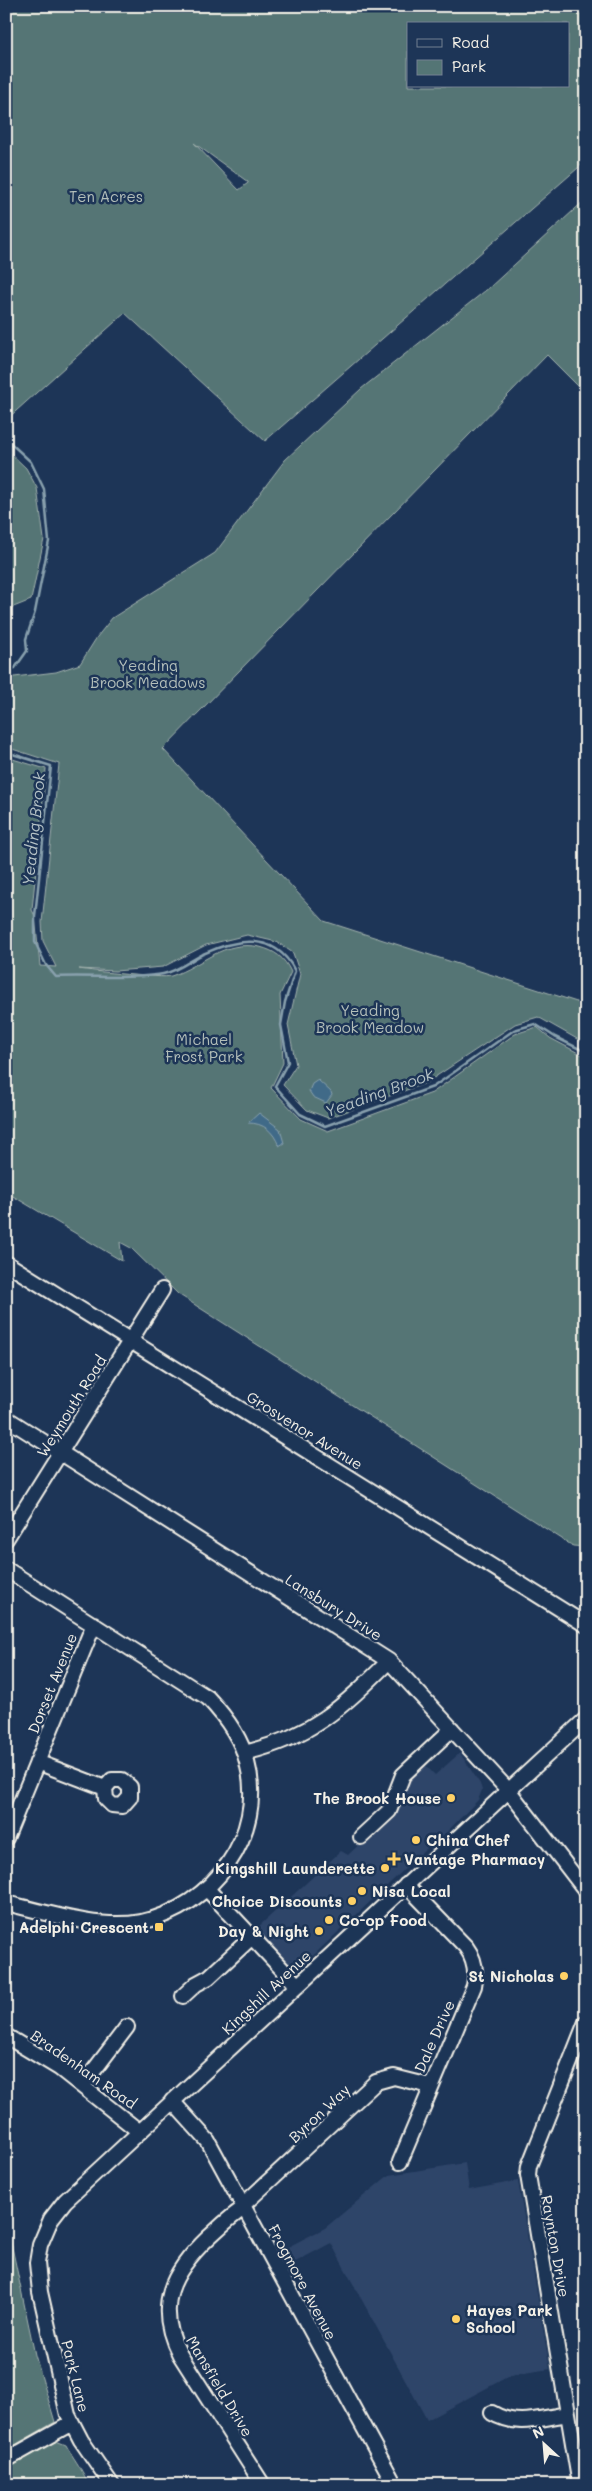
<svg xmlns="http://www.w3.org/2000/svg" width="592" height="2491" font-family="Mali,sans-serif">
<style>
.built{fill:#2f4569}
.green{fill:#547575;stroke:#a4b3ae;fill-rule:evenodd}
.water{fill:#416b88;stroke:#89a1ae}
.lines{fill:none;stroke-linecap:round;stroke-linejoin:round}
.stream{stroke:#89a1ae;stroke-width:2.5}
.minor-casing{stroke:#f4f1e8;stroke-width:18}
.minor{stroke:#1d3557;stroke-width:14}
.poi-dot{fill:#ffd166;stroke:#1d3557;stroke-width:2}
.labels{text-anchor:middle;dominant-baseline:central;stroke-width:5;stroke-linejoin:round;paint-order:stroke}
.park-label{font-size:15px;fill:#b4bfba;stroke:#1d3557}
.street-label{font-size:15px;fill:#f4f1e8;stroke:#1d3557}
.poi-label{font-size:15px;font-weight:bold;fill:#f4f1e8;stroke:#1d3557;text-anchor:end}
.water-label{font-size:16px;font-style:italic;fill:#b5c2c6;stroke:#1d3557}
</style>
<rect width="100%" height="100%" fill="#1d3557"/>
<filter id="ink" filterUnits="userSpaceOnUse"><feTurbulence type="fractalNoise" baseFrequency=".02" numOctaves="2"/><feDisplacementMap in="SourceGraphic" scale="10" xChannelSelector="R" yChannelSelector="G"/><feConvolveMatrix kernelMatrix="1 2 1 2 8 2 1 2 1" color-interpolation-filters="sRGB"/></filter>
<g filter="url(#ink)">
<!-- built -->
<path class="built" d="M460 1753 480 1784 482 1790 478 1800 440 1839 441 1843 433 1850 428 1847 299 1969 291 1968 256 1929 341 1851 348 1855 395 1811 407 1779 424 1764 435 1775Z
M465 2163 469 2190 518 2181 550 2369 511 2375 427 2420 331 2243 284 2268 276 2253 325 2228 389 2175Z"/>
<!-- green -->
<path class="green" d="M6 6H586V161L265 441 125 313 6 420ZM408 24H568V86H408ZM194 143 248 182V183L239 190Z
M586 199V394L547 355 163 749 324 921 586 1005V1044L538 1017 515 1024 426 1083 328 1118 307 1110 283 1085 296 1065 288 1025 300 974 293 953 277 942 247 935 206 945 163 967 115 971 79 969C91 971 163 979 171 976 202 966 223 939 260 947 275 951 284 957 291 972L280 995 283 1063 271 1088 301 1119 328 1131 432 1093 515 1034 537 1027 550 1038 586 1057V1547L573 1546 178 1294 131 1248 120 1242 122 1261 6 1192V757L46 769 32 910 35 916 40 966 56 967 43 941 42 922 59 764 6 747V678L56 672 80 664 97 637 112 618 215 553 285 460 361 389 490 287Z
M6 449 26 468 37 488 44 539 31 600 6 610Z
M6 2228 9 2233 35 2355 55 2422 6 2450Z
M56 2441 66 2445C71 2455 88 2477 87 2485H6V2470L33 2452Z"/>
<!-- water -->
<path class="water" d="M318 1080 331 1092 332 1095 326 1103 313 1097 309 1091 312 1084Z
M259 1113 280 1129 284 1143 279 1146C273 1131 264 1123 248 1123Z"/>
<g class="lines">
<!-- stream -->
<path class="stream" d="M6 439 31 462 44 489 49 541 35 612 26 639 27 651 15 668 6 671
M6 752 51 766 35 916V942L46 965 56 977C91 975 128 980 163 974 176 972 191 960 203 954 238 938 275 932 295 971L285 1002 281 1025 288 1062 275 1086 300 1114 325 1126 433 1087 514 1030 535 1024 555 1037 586 1052"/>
<defs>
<path id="minor" d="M6 1263 586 1625
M6 1418 389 1661 509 1791 586 1891
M6 1539 162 1290
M6 1569 208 1698C225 1716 241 1737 247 1762 267 1835 212 1907 141 1922 99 1930 48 1913 6 1903
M244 1753C311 1737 342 1708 389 1661
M37 1762 105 1788 112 1780H122L130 1787V1797L122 1806 112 1805 106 1799 105 1788
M361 1837 389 1811 403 1775 452 1729
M6 1838 94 1624
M207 1889 297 1985
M183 1996 196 1984 209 1977 253 1936
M6 2036 59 2068 140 2132
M82 2086 127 2027
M172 2101 208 2141 395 2485
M400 2162 474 1986C477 1971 475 1959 466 1947L406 1885
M243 2205 376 2082 394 2077 430 2086
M244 2208C231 2216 221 2226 209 2237 172 2272 154 2305 180 2355L263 2485
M492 2413C518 2428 540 2418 568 2414
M6 2460 72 2423
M112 2485 81 2440 68 2415 40 2292 37 2263 40 2245 51 2219 65 2201 586 1719
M580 2485 528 2175 529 2166 586 2022"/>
</defs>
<!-- minor casing -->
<use href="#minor" class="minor-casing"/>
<!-- minor -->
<use href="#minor" class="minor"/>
</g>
</g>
<!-- markers -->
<g class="poi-dot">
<circle cx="451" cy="1798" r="5"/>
<circle cx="416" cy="1840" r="5"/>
<path d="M391.5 1851.5h5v5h5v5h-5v5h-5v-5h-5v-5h5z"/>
<circle cx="385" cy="1868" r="5"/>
<circle cx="362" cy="1891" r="5"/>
<circle cx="352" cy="1901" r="5"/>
<circle cx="329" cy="1920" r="5"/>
<rect x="154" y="1922" width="10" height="10" rx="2.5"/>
<circle cx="319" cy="1931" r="5"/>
<circle cx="564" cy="1976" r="5"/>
<circle cx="456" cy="2319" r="5"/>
</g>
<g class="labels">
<!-- park labels -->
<g class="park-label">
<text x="106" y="196">Ten Acres</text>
<text x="148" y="665">Yeading<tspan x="148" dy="17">Brook Meadows</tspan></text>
<text x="370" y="1010">Yeading<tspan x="370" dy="17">Brook Meadow</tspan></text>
<text x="204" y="1039">Michael<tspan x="204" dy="17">Frost Park</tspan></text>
</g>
<!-- street labels -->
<g class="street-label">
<text transform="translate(71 1406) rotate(-58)">Weymouth Road</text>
<text transform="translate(305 1430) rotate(32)">Grosvenor Avenue</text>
<text transform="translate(334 1607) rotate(32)">Lansbury Drive</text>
<text transform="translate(52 1683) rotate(-68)">Dorset Avenue</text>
<text transform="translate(266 1992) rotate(-43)">Kingshill Avenue</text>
<text transform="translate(434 2036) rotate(-66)">Dale Drive</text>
<text transform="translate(84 2069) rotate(35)">Bradenham Road</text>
<text transform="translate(319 2113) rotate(-43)">Byron Way</text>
<text transform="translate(556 2246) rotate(80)">Raynton Drive</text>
<text transform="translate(303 2282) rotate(62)">Frogmore Avenue</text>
<text transform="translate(76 2376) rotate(76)">Park Lane</text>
<text transform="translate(220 2386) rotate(59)">Mansfield Drive</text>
</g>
<!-- poi labels -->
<g class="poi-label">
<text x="441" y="1798">The Brook House</text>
<text x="426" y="1840" text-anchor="start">China Chef</text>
<text x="404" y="1859" text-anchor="start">Vantage Pharmacy</text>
<text x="375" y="1868">Kingshill Launderette</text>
<text x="372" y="1891" text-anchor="start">Nisa Local</text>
<text x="342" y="1901">Choice Discounts</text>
<text x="339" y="1920" text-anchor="start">Co-op Food</text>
<text x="149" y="1927">Adelphi Crescent</text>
<text x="309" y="1931">Day &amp; Night</text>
<text x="554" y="1976">St Nicholas</text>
<text x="466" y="2310" text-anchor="start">Hayes Park<tspan x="466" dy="17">School</tspan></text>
</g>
<!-- water labels -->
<g class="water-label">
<text transform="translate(33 829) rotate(-84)">Yeading Brook</text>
<text transform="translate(379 1092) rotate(-20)">Yeading Brook</text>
</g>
</g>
<!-- margin -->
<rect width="592" height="2491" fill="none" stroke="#1d3557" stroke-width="25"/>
<rect x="12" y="12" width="567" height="2466" fill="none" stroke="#f4f1e8" stroke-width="2" filter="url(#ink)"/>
<!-- legend -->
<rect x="407" y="22" width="162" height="65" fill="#1d3557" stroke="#738091"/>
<rect x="417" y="39" width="25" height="8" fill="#1d3557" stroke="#738091"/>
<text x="452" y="48" font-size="15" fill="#f4f1e8">Road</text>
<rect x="417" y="60" width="25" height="15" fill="#547575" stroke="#738091"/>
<text x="452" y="72" font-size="15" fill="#f4f1e8">Park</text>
<!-- north arrow -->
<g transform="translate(544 2444) rotate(334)" stroke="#1d3557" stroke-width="4" paint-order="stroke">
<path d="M0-4L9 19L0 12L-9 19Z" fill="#f4f1e8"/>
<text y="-8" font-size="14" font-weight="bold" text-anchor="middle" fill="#f4f1e8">N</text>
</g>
</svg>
